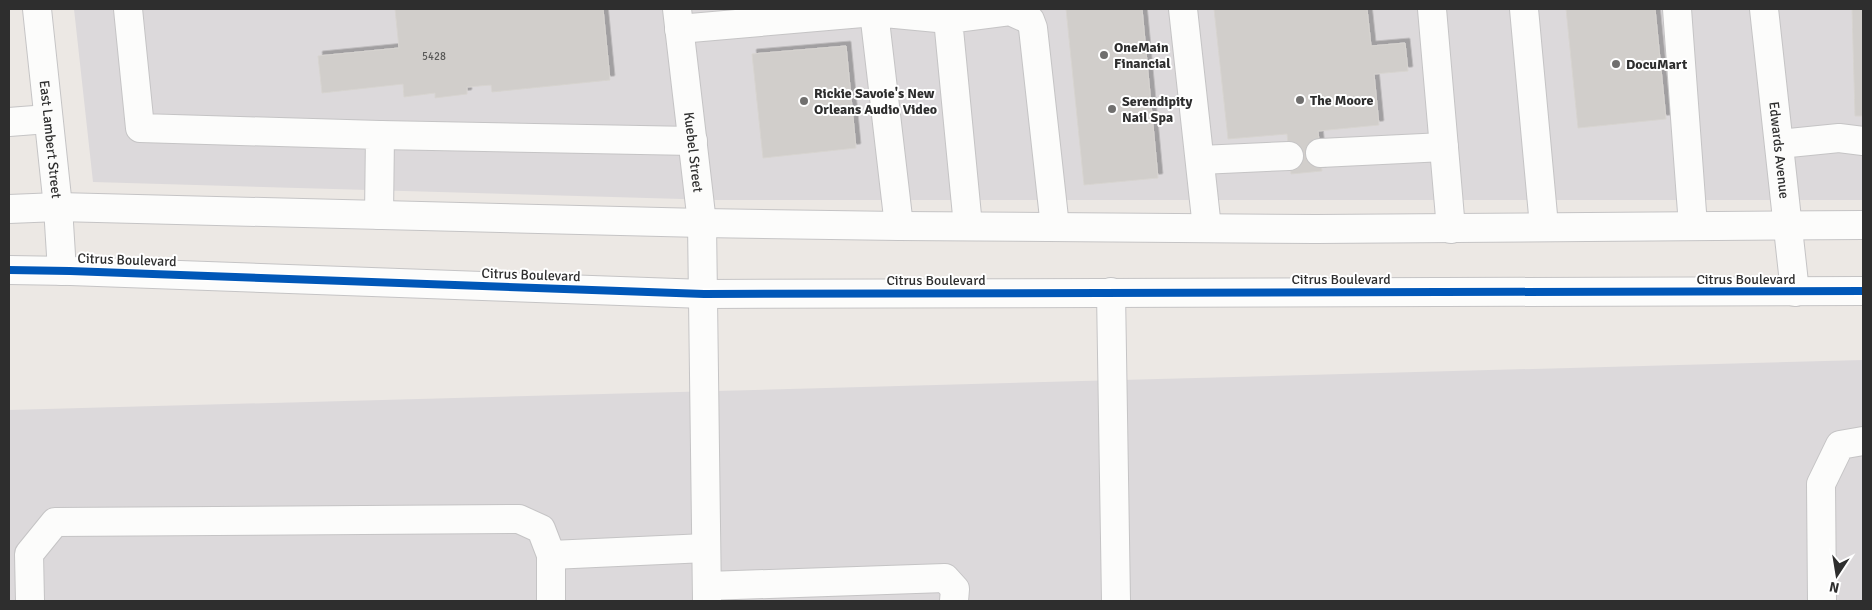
<svg xmlns="http://www.w3.org/2000/svg" width="1872" height="610" font-family="Signika,sans-serif">
<style>
.industrial{fill:#dcd9db}
.building{fill:#d1cecb;stroke:#d7d4d0;filter:url(#shadow)}
.lines{fill:none;stroke-linecap:round;stroke-linejoin:round}
.minor-casing{stroke:#c5c4c5;stroke-width:30}
.minor{stroke:#fcfcfb;stroke-width:28}
.cycleway-casing{stroke:#fff;stroke-width:11}
.cycleway{stroke:#0057b8;stroke-width:8}
.poi-dot{fill:#706f6e;stroke:#fff;stroke-width:2}
.labels{text-anchor:middle;dominant-baseline:central;stroke-width:4;stroke-linejoin:round;paint-order:stroke}
.number-label{font-size:11px;fill:#585857}
.poi-label{font-size:14px;font-weight:bold;fill:#2e2e2e;stroke:#fff;text-anchor:start}
.street-label{font-size:14px;fill:#2e2e2e;stroke:#fff}
</style>
<defs>
<filter id="shadow"><feDropShadow dx="4.5" dy="-4.5" stdDeviation="0" flood-color="#0004"/></filter>
</defs>
<rect width="100%" height="100%" fill="#ece8e4"/>
<!-- industrial -->
<path class="industrial" d="M74 9H1863V200H717L93 182Z
M1863 360V601H9V410Z"/>
<!-- building -->
<path class="building" d="M395 9H603L610 80 492 92 491 85 467 87V94L435 98V93L404 97 403 84 322 93 318 56 399 48Z
M1066 9H1142L1158 178 1084 185Z
M1214 9H1367L1371 46 1405 43 1408 71 1374 74 1379 125 1318 131 1322 171 1291 174 1287 134 1228 139Z
M1566 9H1655L1666 119 1578 128Z
M1852 9H1863V116H1855Z
M846 46 856 148 763 158 752 54Z"/>
<g class="lines">
<defs>
<g id="minor">
<path id="s1" d="M37 9 58 207 62 271"/>
<path d="M128 9 140 128 380 135 379 215"/>
<path id="s2" d="M677 9 702 223 707 601"/>
<path d="M1183 9 1207 228"/>
<path d="M1432 9 1451 229"/>
<path d="M1524 9 1544 226"/>
<path d="M1677 9 1693 226"/>
<path id="s3" d="M1764 9 1795 292"/>
<path d="M679 29 874 12 873 9"/>
<path d="M9 122 48 119"/>
<path d="M380 135 693 141"/>
<path d="M1779 144 1839 138 1863 141"/>
<path d="M1320 153 1444 147"/>
<path d="M1200 160 1289 156"/>
<path d="M9 209 58 207 702 223 899 226 1316 229 1863 225"/>
<path d="M899 226 874 12 948 19"/>
<path d="M968 226 948 19 1010 11 1030 20 1033 28 1055 227"/>
<path d="M9 270 70 271 704 294 1863 291"/>
<path d="M1111 292 1116 601"/>
<path d="M551 555 706 548"/>
<path d="M707 586 945 578 955 589 954 601"/>
<path d="M30 601 29 554 55 522 519 519 541 529 551 555V601"/>
<path d="M1822 601 1821 484 1840 445 1863 441"/>
</g>
</defs>
<!-- minor casing -->
<use href="#minor" class="minor-casing"/>
<!-- minor -->
<use href="#minor" class="minor"/>
<defs>
<path id="cycleway" d="M9 270 70 271 704 294 1863 291"/>
</defs>
<!-- cycleway casing -->
<use href="#cycleway" class="cycleway-casing"/>
<!-- cycleway -->
<use href="#cycleway" class="cycleway"/>
</g>
<!-- markers -->
<g class="poi-dot">
<circle cx="1104" cy="55" r="5"/>
<circle cx="1616" cy="64" r="5"/>
<circle cx="1300" cy="100" r="5"/>
<circle cx="804" cy="101" r="5"/>
<circle cx="1112" cy="109" r="5"/>
</g>
<g class="labels">
<!-- number labels -->
<g class="number-label">
<text x="434" y="56">5428</text>
</g>
<!-- poi labels -->
<g class="poi-label">
<text x="1114" y="47">OneMain<tspan x="1114" dy="16">Financial</tspan></text>
<text x="1626" y="64">DocuMart</text>
<text x="814" y="93">Rickie Savoie's New<tspan x="814" dy="16">Orleans Audio Video</tspan></text>
<text x="1310" y="100">The Moore</text>
<text x="1122" y="101">Serendipity<tspan x="1122" dy="16">Nail Spa</tspan></text>
</g>
<!-- street labels -->
<g class="street-label">
<text stroke="none"><textPath href="#s1" startOffset="131">East Lambert Street</textPath></text>
<text stroke="none"><textPath href="#s3" startOffset="142">Edwards Avenue</textPath></text>
<text stroke="none"><textPath href="#s2" startOffset="144">Kuebel Street</textPath></text>
<text transform="translate(127 260) rotate(2)">Citrus Boulevard</text>
<text transform="translate(531 275) rotate(2)">Citrus Boulevard</text>
<text x="1341" y="279">Citrus Boulevard</text>
<text x="1746" y="279">Citrus Boulevard</text>
<text x="936" y="280">Citrus Boulevard</text>
</g>
</g>
<!-- border -->
<rect width="1872" height="610" fill="none" stroke="#2e2e2e" stroke-width="20"/>
<!-- north arrow -->
<g transform="translate(1837 575) rotate(192)" stroke="#ffffff" stroke-width="4" paint-order="stroke">
<path d="M0-4L9 19L0 12L-9 19Z" fill="#2e2e2e"/>
<text y="-8" font-size="14" font-weight="bold" text-anchor="middle" fill="#2e2e2e">N</text>
</g>
</svg>
